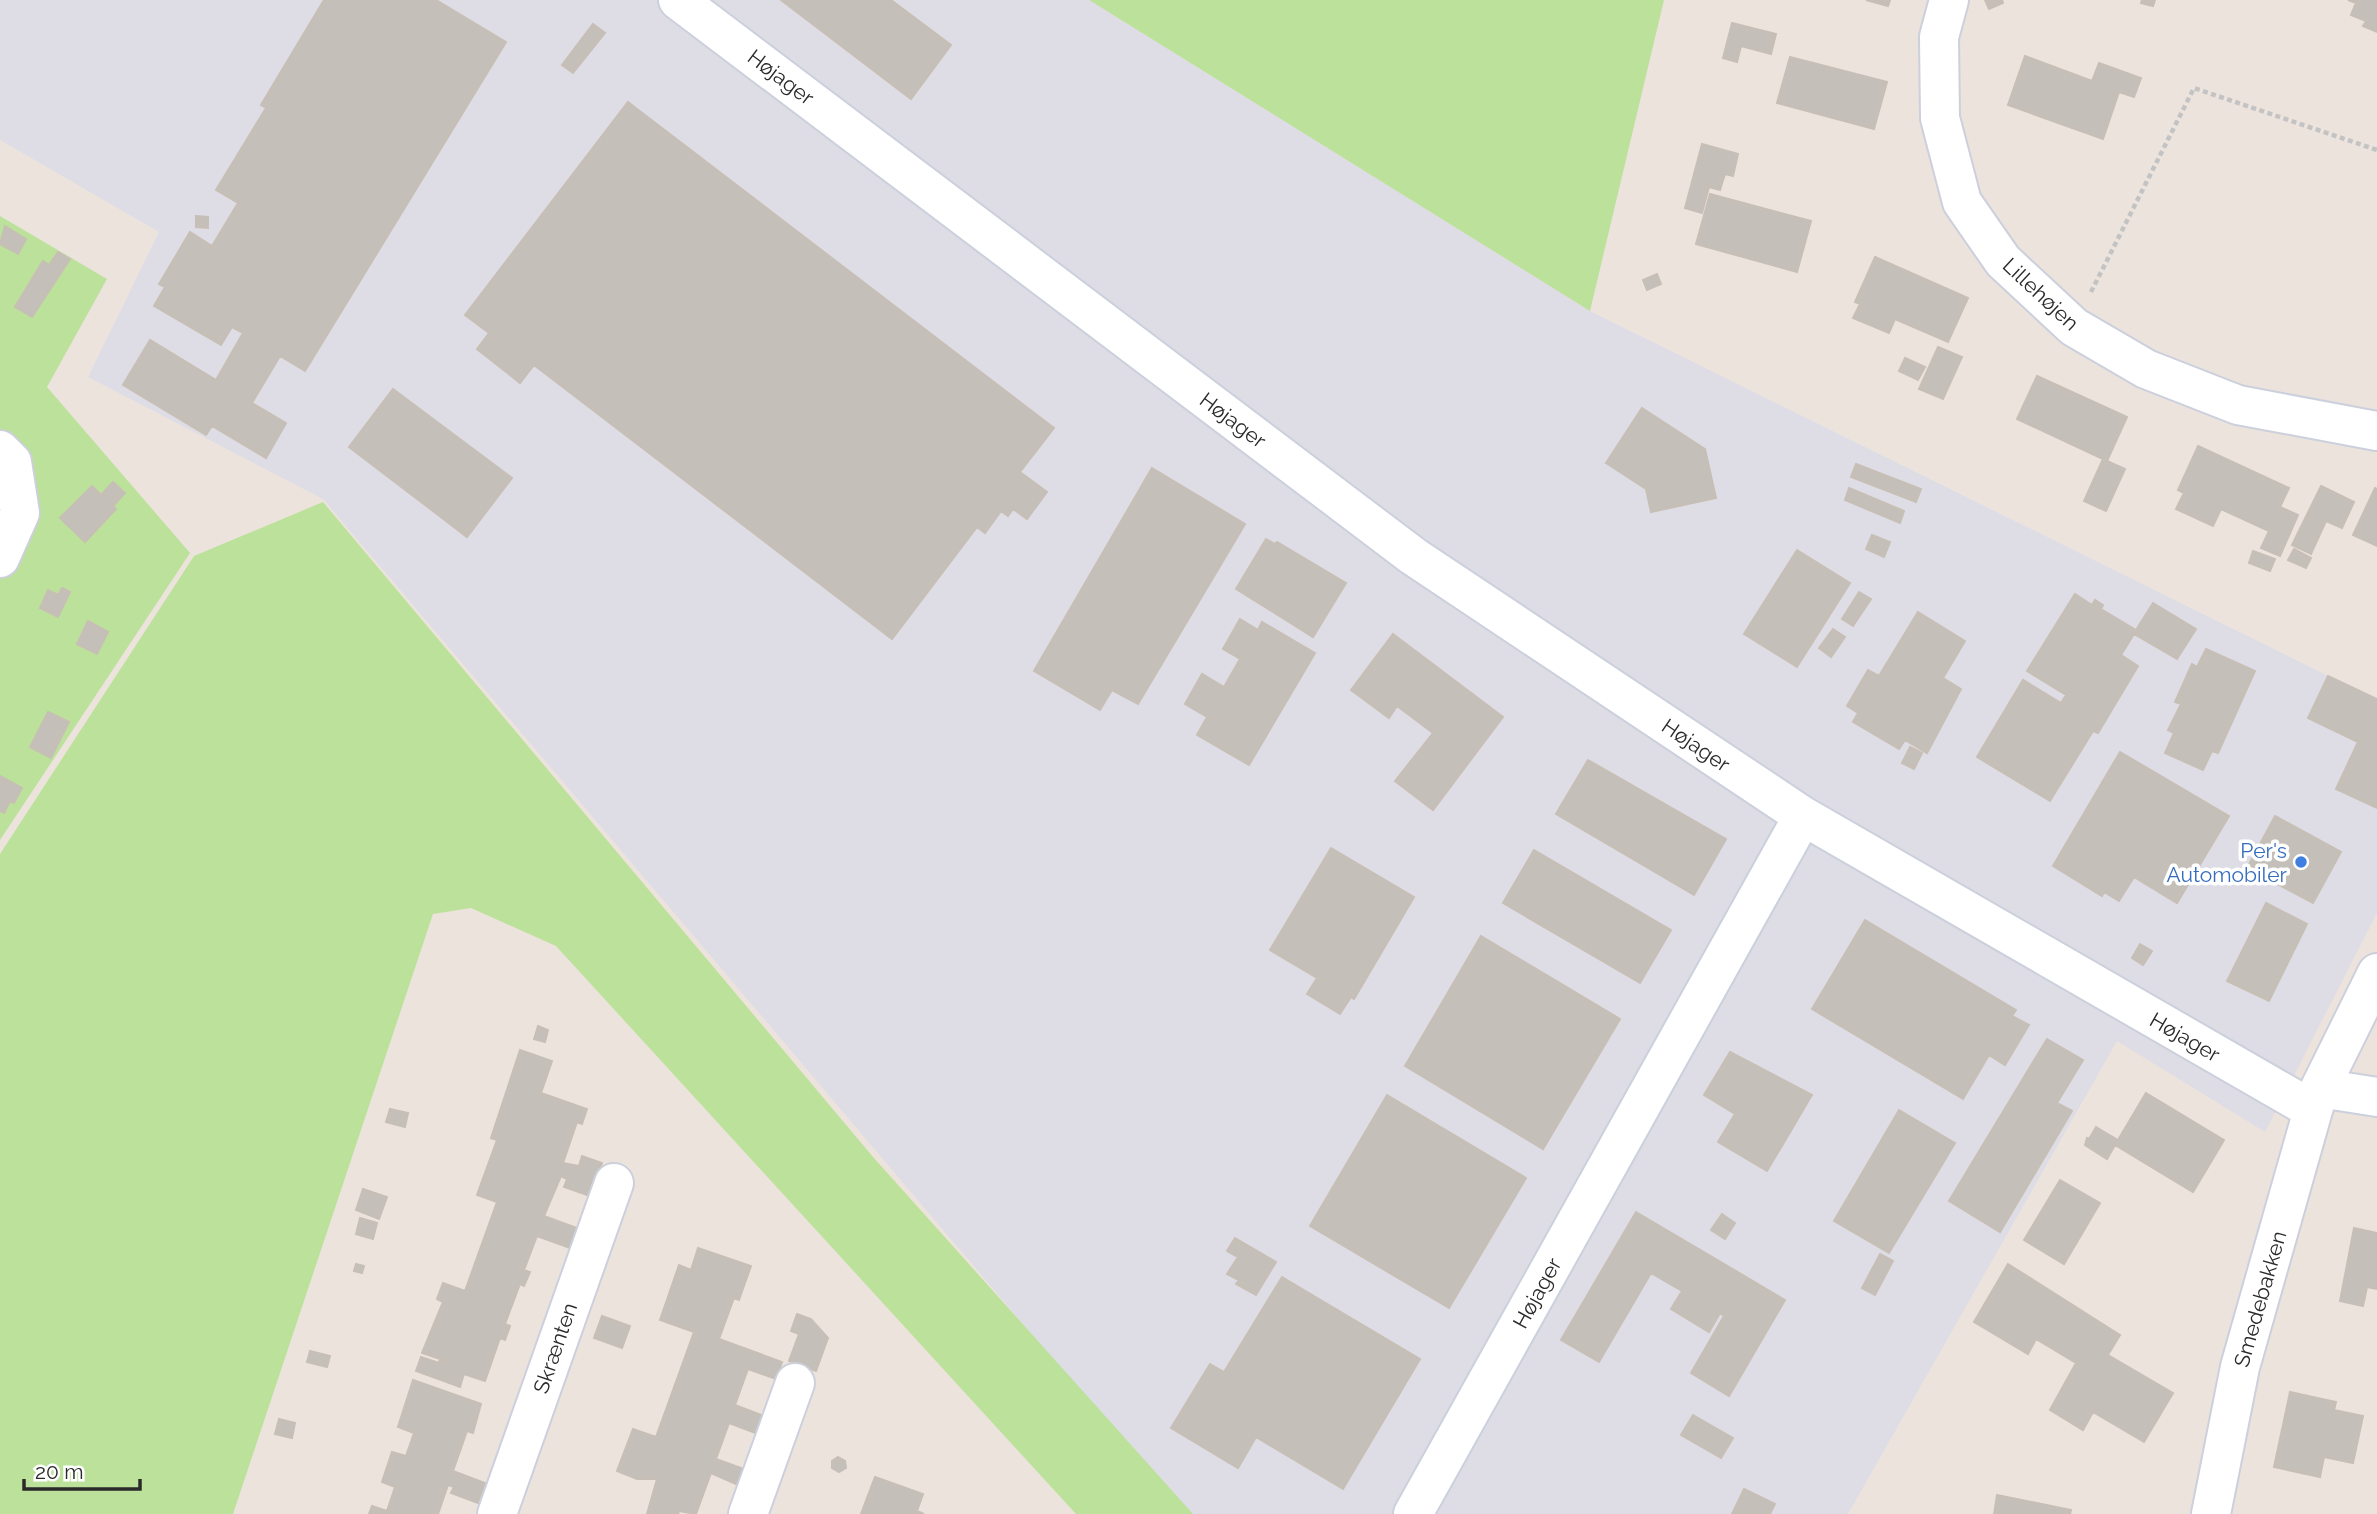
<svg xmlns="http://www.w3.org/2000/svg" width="2377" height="1514" font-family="Raleway,sans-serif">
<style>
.industrial{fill:#dedde5}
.green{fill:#bce19a}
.building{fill:#c4bfb8;stroke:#c7bfb6;stroke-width:2}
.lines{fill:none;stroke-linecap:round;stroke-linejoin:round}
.minor-casing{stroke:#cbd0dc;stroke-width:42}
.path{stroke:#c3c3c3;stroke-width:4.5;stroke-dasharray:5 3.5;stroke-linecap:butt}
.minor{stroke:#fff;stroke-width:38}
.shop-dot{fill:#3f7fe0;stroke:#fff;stroke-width:2.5}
.labels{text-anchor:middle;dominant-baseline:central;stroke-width:7;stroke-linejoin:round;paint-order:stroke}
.street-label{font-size:21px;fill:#2a2a2a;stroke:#fff}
.shop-label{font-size:21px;fill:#366cbe;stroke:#fff;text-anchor:end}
</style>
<rect width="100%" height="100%" fill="#ece3dd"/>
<!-- industrial -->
<path class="industrial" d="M0 0H1089L1590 311 2377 700V913L2265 1132 2117 1041 1848 1514H1184L323 499 88 377 159 232 0 140Z"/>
<!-- green -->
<path class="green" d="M1089 0H1664L1590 311Z
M0 216 107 279 47 387 190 553 0 840Z
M323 502 873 1157 1193 1514H1076L556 946 471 908 433 914 233 1514H0V854L194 556Z"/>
<!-- building -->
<path class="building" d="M324 0H436L506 42 305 371 280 356 252 403 286 423 266 458 212 426 206 435 123 385 150 340 216 380 243 333 232 327 221 345 154 306 165 287 159 284 190 232 212 246 238 203 216 190 266 108 261 105Z
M781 0H891L951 45 911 99Z
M1866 0H1890L1888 6Z
M1985 0H2002L2003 3 1989 9Z
M2142 0H2155L2153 6 2141 3Z
M2348 0H2377V32L2363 26 2366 21 2351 15 2356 3Z
M1732 23 1776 34 1771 54 1741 46 1737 62 1723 58Z
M593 24 605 33 573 73 562 65Z
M2025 56 2092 81 2099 63 2141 78 2134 97 2119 92 2103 139 2008 105Z
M1790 57 1887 82 1874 129 1777 103Z
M628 102 1054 428 1020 472 1047 492 1027 519 1013 509 1008 516 1001 511 985 533 977 527 892 639 534 365 520 383 477 349 489 333 465 315Z
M1702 144 1738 154 1733 176 1725 174 1720 190 1709 187 1702 213 1685 208Z
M1710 194 1811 221 1797 272 1696 244Z
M196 216 208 217V228L196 227Z
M5 226 26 239 18 254 0 244Z
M58 252 70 259 32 317 15 307 43 261 49 265Z
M1875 257 1968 298 1948 342 1895 319 1889 333 1853 318 1860 304 1855 302Z
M1657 274 1661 284 1647 290 1643 280Z
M1938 347 1962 357 1943 399 1919 389Z
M1905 358 1925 367 1918 380 1899 371Z
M2037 376 2127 417 2107 461 2125 469 2106 511 2084 501 2103 459 2017 419Z
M393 389 512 478 467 537 349 447Z
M1642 408 1705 449 1716 498 1651 512 1646 489 1606 463Z
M2198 446 2289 488 2280 507 2298 515 2280 556 2261 548 2269 531 2221 509 2213 526 2176 509 2184 493 2178 490Z
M1856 464 1921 489 1916 502 1851 477Z
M1152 468 1245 524 1138 704 1112 690 1100 710 1034 671Z
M113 482 125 493 113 506 116 509 85 542 60 518 92 486 101 495Z
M2321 486 2354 502 2342 528 2326 521 2311 554 2292 545Z
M1849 488 1904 511 1900 523 1845 500Z
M2375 488 2377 489V546L2353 535Z
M1872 535 1890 542 1884 557 1866 549Z
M1266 539 1275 544 1277 542 1346 583 1313 637 1236 589Z
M2294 549 2311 558 2306 568 2288 560Z
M1797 550 1850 583 1797 667 1744 634Z
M2253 551 2275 559 2270 571 2249 563Z
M62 588 70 592 58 617 40 608 48 590 58 595Z
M1859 592 1871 599 1853 626 1842 619Z
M2075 594 2092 605 2095 600 2103 605 2101 609 2136 630 2153 603 2196 629 2177 659 2134 634 2121 655 2138 666 2098 733 2093 731 2050 801 1977 757 2023 680 2061 703 2066 695 2027 671Z
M1918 612 1965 641 1943 678 1961 689 1927 753 1905 740 1899 749 1853 722 1858 713 1847 706 1868 670 1879 676Z
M1240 619 1258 630 1262 622 1315 653 1249 765 1197 735 1207 717 1185 704 1202 674 1224 687 1240 659 1223 649Z
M88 621 108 632 97 654 77 644Z
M1833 629 1845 637 1831 657 1819 648Z
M1393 634 1503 717 1433 810 1395 781 1433 733 1397 706 1389 718 1351 690Z
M2206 649 2255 671 2218 753 2212 751 2203 770 2165 753 2174 733 2168 730 2181 704 2175 702 2192 664 2197 667Z
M2328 676 2377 699V808L2336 789 2358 742 2308 718Z
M48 712 69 722 51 758 30 747Z
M1910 747 1922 753 1914 769 1902 763Z
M2120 752 2229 816 2177 903 2134 877 2119 901 2104 892 2102 896 2053 866Z
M1588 760 1726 839 1694 895 1556 814Z
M0 776 22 788 14 803 10 801 4 813 0 811Z
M2275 816 2341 852 2313 903 2247 868Z
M1331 848 1414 897 1354 999 1351 997 1340 1014 1307 994 1317 978 1270 950Z
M1534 850 1671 930 1640 983 1503 903Z
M2266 903 2307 924 2269 1001 2227 981Z
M1865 920 2016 1010 2012 1016 2029 1025 2005 1065 1989 1055 1963 1099 1812 1009Z
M1481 936 1620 1019 1543 1149 1405 1066Z
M2140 944 2152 951 2143 965 2132 958Z
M538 1026 548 1030 545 1042 534 1039Z
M2047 1039 2083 1060 2057 1103 2072 1111 2000 1232 1949 1201Z
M520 1050 552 1061 541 1093 587 1109 582 1124 577 1122 563 1163 579 1166 582 1156 602 1163 590 1196 564 1187 567 1179 561 1176 544 1216 577 1228 570 1248 537 1236 524 1270 530 1272 524 1286 520 1284 505 1324 510 1326 505 1340 500 1338 485 1381 464 1374 460 1387 416 1371 421 1357 439 1363 440 1359 422 1353 443 1302 437 1299 443 1283 465 1291 497 1202 477 1195 497 1140 491 1138Z
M1730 1052 1812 1095 1767 1171 1718 1142 1735 1114 1704 1095Z
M2146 1093 2224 1140 2193 1192 2115 1145 2107 1159 2085 1145 2087 1138 2089 1139 2096 1127 2118 1140Z
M1387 1095 1526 1178 1449 1308 1310 1226Z
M390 1109 408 1113 405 1127 386 1122Z
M1899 1110 1955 1143 1889 1253 1834 1221Z
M2060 1180 2100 1203 2064 1264 2024 1240Z
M363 1189 387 1197 379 1219 356 1210Z
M1636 1212 1785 1300 1729 1396 1691 1373 1724 1316 1720 1313 1709 1332 1671 1309 1682 1291 1651 1273 1599 1362 1561 1340Z
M1722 1214 1735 1223 1725 1239 1711 1230Z
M360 1218 377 1223 373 1239 356 1234Z
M2354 1228 2377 1233V1289L2367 1287 2363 1306 2340 1301Z
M1235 1238 1276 1262 1256 1295 1236 1284 1239 1280 1227 1274 1238 1257 1227 1251Z
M698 1248 751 1266 739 1300 734 1298 719 1339 782 1362 776 1379 748 1369 735 1405 764 1416 758 1434 729 1423 716 1459 744 1469 738 1485 711 1473 696 1514 679 1511 678 1514H647L657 1479H637L617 1471 633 1429 656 1437 694 1332 660 1320 679 1265 691 1270Z
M1880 1254 1893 1261 1875 1295 1862 1288Z
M356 1264 364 1266 362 1273 354 1271Z
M2008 1264 2120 1335 2108 1355 2173 1393 2144 1442 2093 1412 2083 1430 2050 1410 2076 1363 2036 1339 2028 1354 1974 1322Z
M1282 1277 1420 1359 1343 1489 1256 1437 1238 1468 1171 1428 1210 1364 1224 1372Z
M797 1314 811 1319 828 1338 816 1371 789 1361 799 1334 791 1331Z
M602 1316 630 1326 622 1348 594 1338Z
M310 1351 330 1356 327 1367 307 1362Z
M413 1380 481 1404 473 1433 467 1431 453 1471 485 1483 478 1503 451 1493 454 1487 448 1485 438 1514H369L372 1506 387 1511 395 1487 382 1482 392 1452 406 1456 414 1433 398 1427Z
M2290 1392 2336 1402 2334 1410 2363 1416 2353 1463 2324 1457 2320 1477 2274 1467Z
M1693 1415 1733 1438 1721 1458 1681 1435Z
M279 1419 295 1423 292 1438 275 1434Z
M838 1457 845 1461 846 1468 839 1472 832 1468V1461Z
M875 1477 923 1494 917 1511 924 1514H861Z
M1744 1489 1775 1504 1770 1514H1732Z
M1997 1495 2071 1510 2070 1514H1994Z"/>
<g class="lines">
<defs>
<path id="minor" d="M678 0 1413 556 1803 816 2313 1110
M1949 0 1939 37 1940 118 1962 202 2003 261 2074 327 2146 369 2238 405 2377 431
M0 450 12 462 20 513 0 558
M2320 1088 2377 1097
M497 1514 614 1183
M748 1514 795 1383
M1413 1514 1803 816
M2211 1514 2240 1367 2313 1110 2320 1088 2377 973"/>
</defs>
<!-- minor casing -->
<use href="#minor" class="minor-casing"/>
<!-- path -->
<path class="path" d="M2091 292 2194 88 2377 150"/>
<!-- minor -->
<use href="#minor" class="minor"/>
</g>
<!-- markers -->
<circle class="shop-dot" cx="2301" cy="862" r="7"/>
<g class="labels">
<!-- street labels -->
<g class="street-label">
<text transform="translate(781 77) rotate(37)">Højager</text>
<text transform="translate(2041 294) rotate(43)">Lillehøjen</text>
<text transform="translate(1233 420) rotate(37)">Højager</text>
<text transform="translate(1696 745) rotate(34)">Højager</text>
<text transform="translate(2185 1037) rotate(30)">Højager</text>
<text transform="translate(1537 1293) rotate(-61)">Højager</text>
<text transform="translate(2260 1299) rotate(-74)">Smedebakken</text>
<text transform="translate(555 1348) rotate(-71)">Skrænten</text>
</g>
<!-- shop labels -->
<g class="shop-label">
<text x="2287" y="850">Per's<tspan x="2287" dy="24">Automobiler</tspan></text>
</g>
</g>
<!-- scale -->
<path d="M24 1479v10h116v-10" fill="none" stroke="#2a2a2a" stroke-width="3.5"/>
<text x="35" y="1479" font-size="21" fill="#2a2a2a" stroke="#ffffff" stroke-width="5" paint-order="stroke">20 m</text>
</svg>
